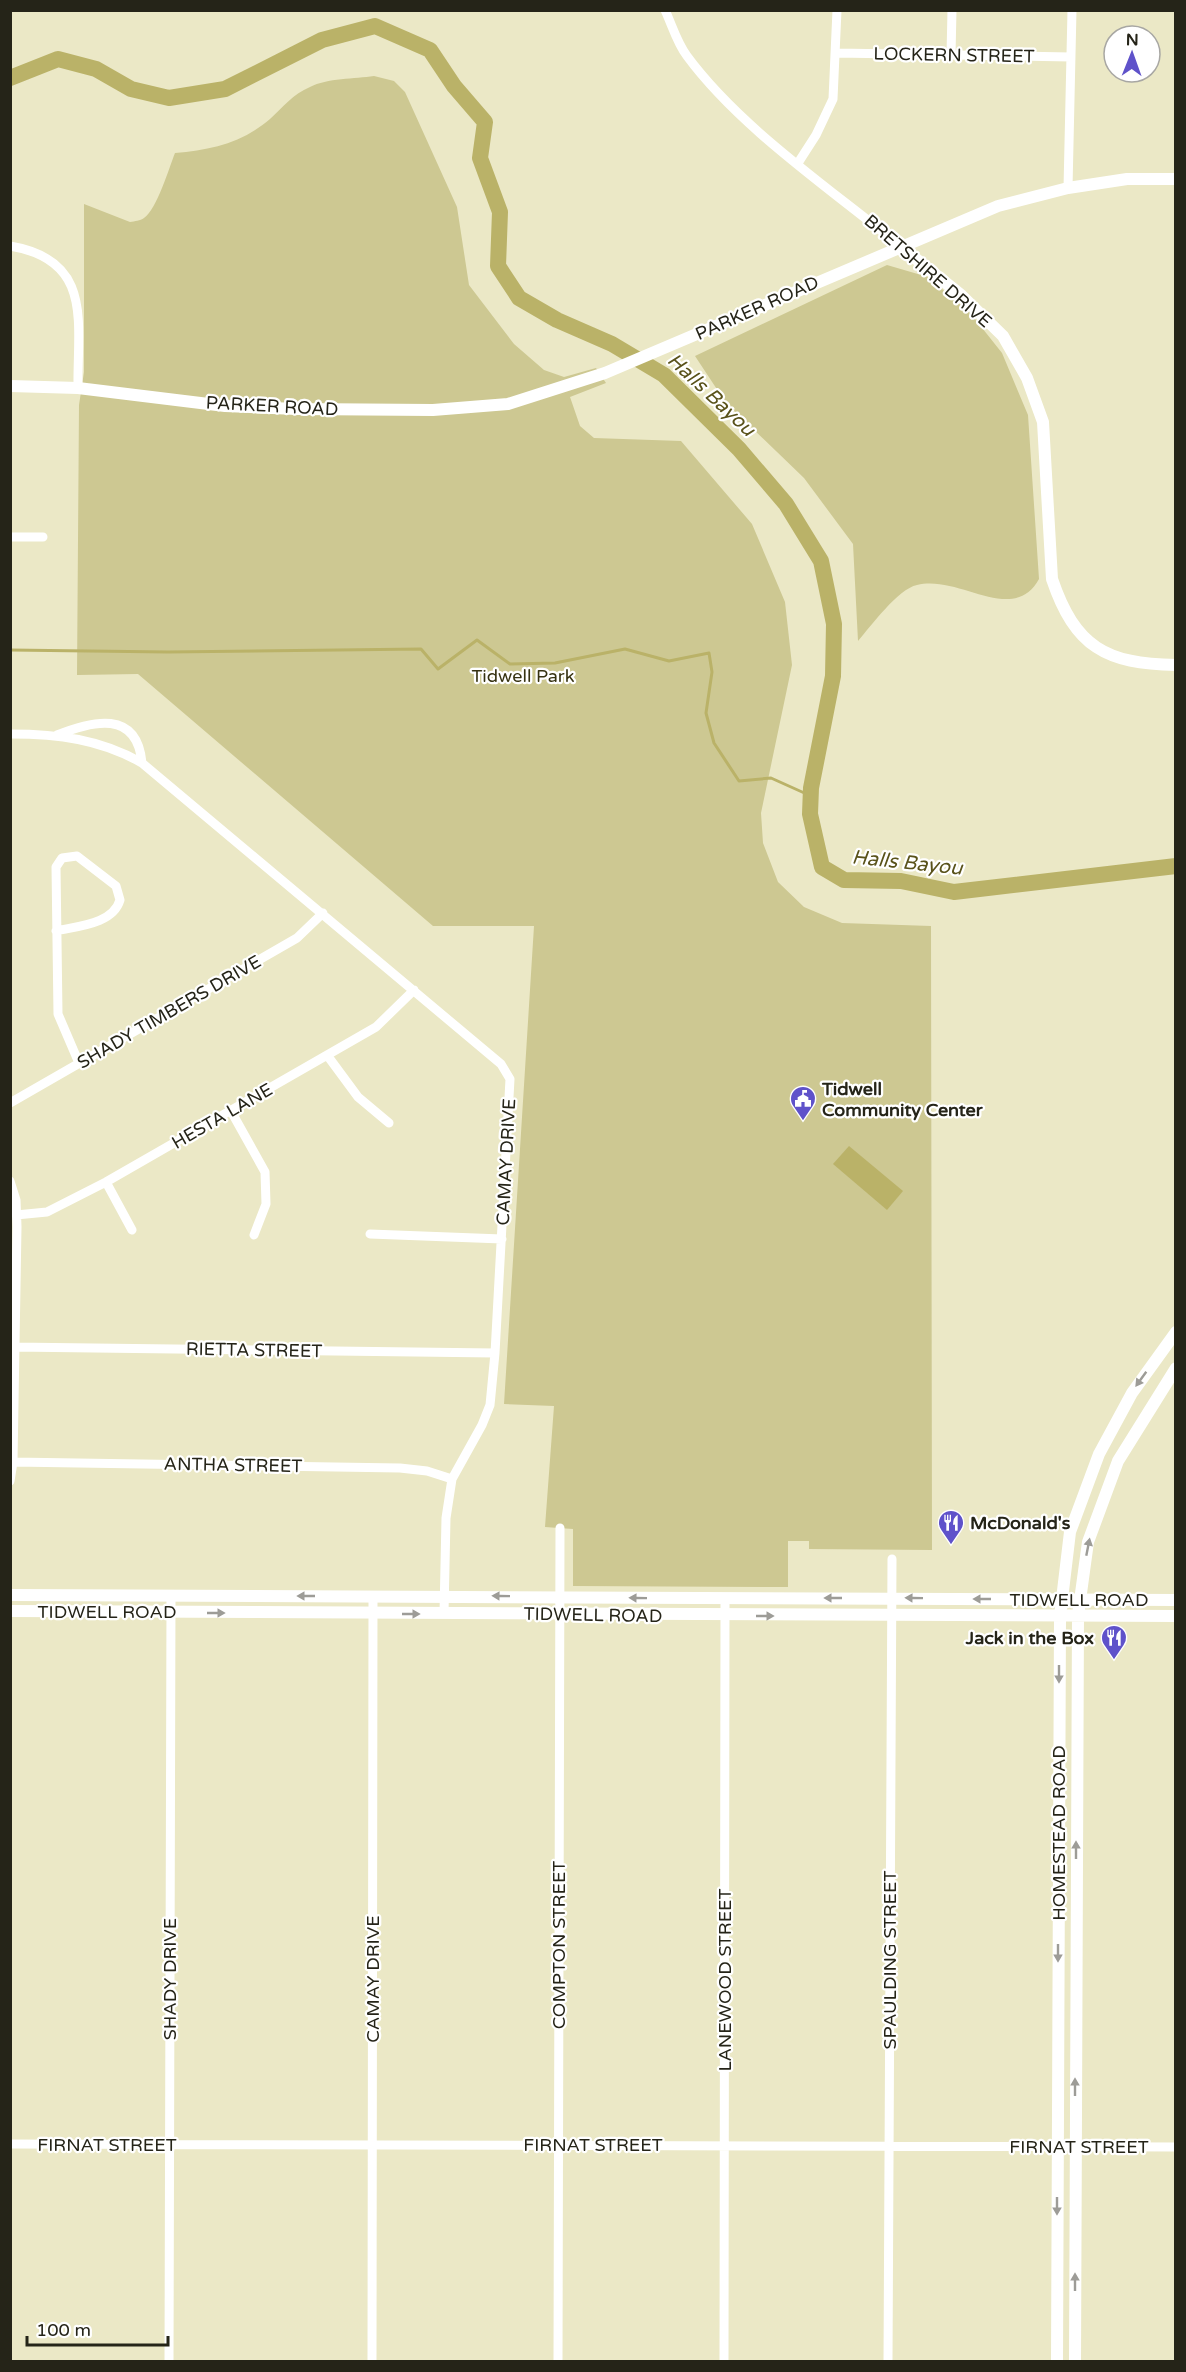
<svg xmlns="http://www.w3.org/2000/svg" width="1186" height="2372" font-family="'Varela Round',sans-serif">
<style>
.green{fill:#cdc892}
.water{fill:#bab268}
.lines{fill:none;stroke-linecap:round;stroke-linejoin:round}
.stream{stroke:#bab268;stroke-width:3}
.river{stroke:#bab268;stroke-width:16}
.street{stroke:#fff;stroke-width:9}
.secondary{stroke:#fff;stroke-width:12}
.oneway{fill:#9d9c97}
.labels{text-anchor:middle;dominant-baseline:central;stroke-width:4.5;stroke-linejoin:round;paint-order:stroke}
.street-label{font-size:18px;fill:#252418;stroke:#fff}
.park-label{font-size:18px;fill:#363211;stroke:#fff}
.poi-label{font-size:18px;font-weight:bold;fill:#252418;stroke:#fff;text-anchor:start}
.water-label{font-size:20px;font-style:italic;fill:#59521a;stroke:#fff}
</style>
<rect width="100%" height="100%" fill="#ebe8c6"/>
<!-- green -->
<path class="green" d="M374 76 394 81 405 92 457 207 469 285 514 344 544 370 564 377 596 368 606 383 570 397 580 426 594 438 681 441 752 524 785 602 792 665 761 813 763 843 778 882 804 907 842 923 931 926 932 1550 809 1549V1541H788V1587L573 1586V1529L545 1527 554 1406 504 1404 534 926H433L138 674 77 675 79 405 84 372V204L130 222C135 221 140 221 144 218 157 209 169 168 175 153 211 150 242 143 270 119 283 107 293 94 310 87 327 78 355 79 374 76Z
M887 265 928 277 971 314 1002 353 1028 415 1039 579C1013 626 959 574 917 585 898 589 871 626 858 641L853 544 804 478 726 403 695 356Z"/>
<!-- water -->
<path class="water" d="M849 1146 903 1191 887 1210 833 1164Z"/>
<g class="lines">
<!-- stream -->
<path class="stream" d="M10 650 168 652 421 649 438 669 477 640 510 664 555 663 625 649 669 661 709 653 712 672 706 713 714 743 739 781 771 778 811 796"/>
<!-- river -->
<path class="river" d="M10 78 58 59 96 69 131 89 169 98 225 89 322 40 375 26 430 50 454 86 485 122 480 158 500 212 498 266 519 298 557 320 612 344 664 375 739 449 786 504 821 561 834 624 833 676 811 788 810 814 822 867 844 880 901 881 954 892 1176 866"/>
<!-- street -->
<path class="street" d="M665 10C672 25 677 43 687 56 740 128 831 189 900 246
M837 53 1071 57
M951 55 952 10
M798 163 816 135 833 99 837 10
M1068 188 1072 10
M10 246C94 260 77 323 78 388
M10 537H43
M10 734C58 734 100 739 142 763L501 1064 510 1079 495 1353 490 1405 482 1425 452 1479 446 1518 444 1613
M57 735C92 721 137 709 142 763
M56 931C78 926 113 924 120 900L116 886 77 856 62 858 56 867 58 1014 79 1063
M327 1055 358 1097 389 1123
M10 1103 297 938 323 913
M231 1111 265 1172 266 1204 254 1235
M10 1181 16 1200 17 1227 13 1462 10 1481
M106 1182 132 1230
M16 1215 47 1212 106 1182 376 1027 414 990
M370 1234 502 1239
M13 1347 495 1353
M13 1462 400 1468 427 1471 452 1479
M10 2144 1176 2147
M169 2362 171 1596
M372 2362 373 1596
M558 2362 560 1528
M724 2362 725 1599
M888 2362 892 1559"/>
<!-- secondary -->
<path class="secondary" d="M900 246 961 295 1003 336 1027 378 1043 422 1052 579C1075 647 1106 664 1176 665
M10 386 78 388 225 406 297 409 433 410 508 404 605 373 998 206 1068 188 1127 179H1176
M10 1595 1176 1600
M10 1611 1176 1616
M1057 2362 1060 1616 1070 1532 1099 1454 1132 1393 1176 1332
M1075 2362 1078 1615 1088 1542 1118 1461 1176 1368"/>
</g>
<!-- one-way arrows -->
<defs><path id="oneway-solid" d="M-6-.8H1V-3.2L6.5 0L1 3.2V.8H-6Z" transform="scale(1.5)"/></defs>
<g class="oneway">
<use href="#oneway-solid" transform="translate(1141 1379) rotate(126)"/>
<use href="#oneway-solid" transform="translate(1088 1547) rotate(-79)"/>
<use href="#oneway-solid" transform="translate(306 1596) rotate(-180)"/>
<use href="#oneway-solid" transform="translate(501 1596) rotate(-179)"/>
<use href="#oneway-solid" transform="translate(638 1598) rotate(-179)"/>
<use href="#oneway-solid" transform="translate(833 1598) rotate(180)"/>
<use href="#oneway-solid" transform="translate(914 1598) rotate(-179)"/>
<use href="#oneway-solid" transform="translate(982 1599) rotate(-180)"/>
<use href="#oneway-solid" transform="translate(216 1613)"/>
<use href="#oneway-solid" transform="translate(411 1614)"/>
<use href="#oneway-solid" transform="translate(765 1616)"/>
<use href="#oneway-solid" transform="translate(1059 1674) rotate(90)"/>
<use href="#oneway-solid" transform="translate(1076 1850) rotate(-90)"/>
<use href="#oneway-solid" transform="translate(1058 1953) rotate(90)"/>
<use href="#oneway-solid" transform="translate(1075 2087) rotate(-90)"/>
<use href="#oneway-solid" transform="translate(1057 2206) rotate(90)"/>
<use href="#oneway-solid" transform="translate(1075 2282) rotate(-90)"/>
</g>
<!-- icons -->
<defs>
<symbol id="civic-pin" viewBox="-11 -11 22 30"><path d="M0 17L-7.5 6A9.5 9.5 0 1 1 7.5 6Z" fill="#5f52ca" stroke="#fff"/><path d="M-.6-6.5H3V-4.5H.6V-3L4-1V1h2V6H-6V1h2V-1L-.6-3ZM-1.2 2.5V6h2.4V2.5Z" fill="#fff"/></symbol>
<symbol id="restaurant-pin" viewBox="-11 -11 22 30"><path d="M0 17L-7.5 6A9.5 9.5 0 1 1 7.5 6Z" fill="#5f52ca" stroke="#fff"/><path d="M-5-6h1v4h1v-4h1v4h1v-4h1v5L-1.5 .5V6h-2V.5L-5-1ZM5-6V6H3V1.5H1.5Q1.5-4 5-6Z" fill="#fff"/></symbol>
</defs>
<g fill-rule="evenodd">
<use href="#civic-pin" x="788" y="1084" width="30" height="40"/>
<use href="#restaurant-pin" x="936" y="1508" width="30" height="40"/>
<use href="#restaurant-pin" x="1099" y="1623" width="30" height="40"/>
</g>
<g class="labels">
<!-- street labels -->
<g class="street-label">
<text transform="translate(954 55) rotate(1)">LOCKERN STREET</text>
<text transform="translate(928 271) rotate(41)">BRETSHIRE DRIVE</text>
<text transform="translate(757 308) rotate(-24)">PARKER ROAD</text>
<text transform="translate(272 406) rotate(3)">PARKER ROAD</text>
<text transform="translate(169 1012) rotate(-30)">SHADY TIMBERS DRIVE</text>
<text transform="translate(222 1116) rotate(-30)">HESTA LANE</text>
<text transform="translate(506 1162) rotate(-87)">CAMAY DRIVE</text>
<text transform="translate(254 1350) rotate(1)">RIETTA STREET</text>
<text transform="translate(233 1465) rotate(1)">ANTHA STREET</text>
<text x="1079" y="1600">TIDWELL ROAD</text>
<text x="107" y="1612">TIDWELL ROAD</text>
<text transform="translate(593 1615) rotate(1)">TIDWELL ROAD</text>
<text transform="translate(1059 1833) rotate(-90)">HOMESTEAD ROAD</text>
<text transform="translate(559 1945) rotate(-90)">COMPTON STREET</text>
<text transform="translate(890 1960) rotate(-90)">SPAULDING STREET</text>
<text transform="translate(170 1979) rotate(-90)">SHADY DRIVE</text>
<text transform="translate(373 1979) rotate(-90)">CAMAY DRIVE</text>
<text transform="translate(725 1980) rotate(-90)">LANEWOOD STREET</text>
<text x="107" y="2145">FIRNAT STREET</text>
<text x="593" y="2145">FIRNAT STREET</text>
<text x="1079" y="2147">FIRNAT STREET</text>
</g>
<!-- park labels -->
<g class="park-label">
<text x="523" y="676">Tidwell Park</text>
</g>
<!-- poi labels -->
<g class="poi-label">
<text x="822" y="1089">Tidwell<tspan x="822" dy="21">Community Center</tspan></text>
<text x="970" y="1523">McDonald's</text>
<text x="1094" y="1638" text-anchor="end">Jack in the Box</text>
</g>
<!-- water labels -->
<g class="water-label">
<text transform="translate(711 395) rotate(43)">Halls Bayou</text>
<text transform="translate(907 863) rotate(6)">Halls Bayou</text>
</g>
</g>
<!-- border -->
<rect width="1186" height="2372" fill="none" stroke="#252418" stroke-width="24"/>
<!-- north arrow -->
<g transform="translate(1132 54) rotate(1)"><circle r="28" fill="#ffffff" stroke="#a8a7a3" stroke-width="1.5"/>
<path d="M0-4.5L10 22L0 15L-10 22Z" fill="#5f52ca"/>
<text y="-9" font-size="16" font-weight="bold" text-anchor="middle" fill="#252418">N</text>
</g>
<!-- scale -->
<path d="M27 2336v9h141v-9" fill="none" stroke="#252418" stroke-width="3"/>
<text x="36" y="2336" font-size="18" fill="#252418" stroke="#ffffff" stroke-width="4.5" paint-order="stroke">100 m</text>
</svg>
